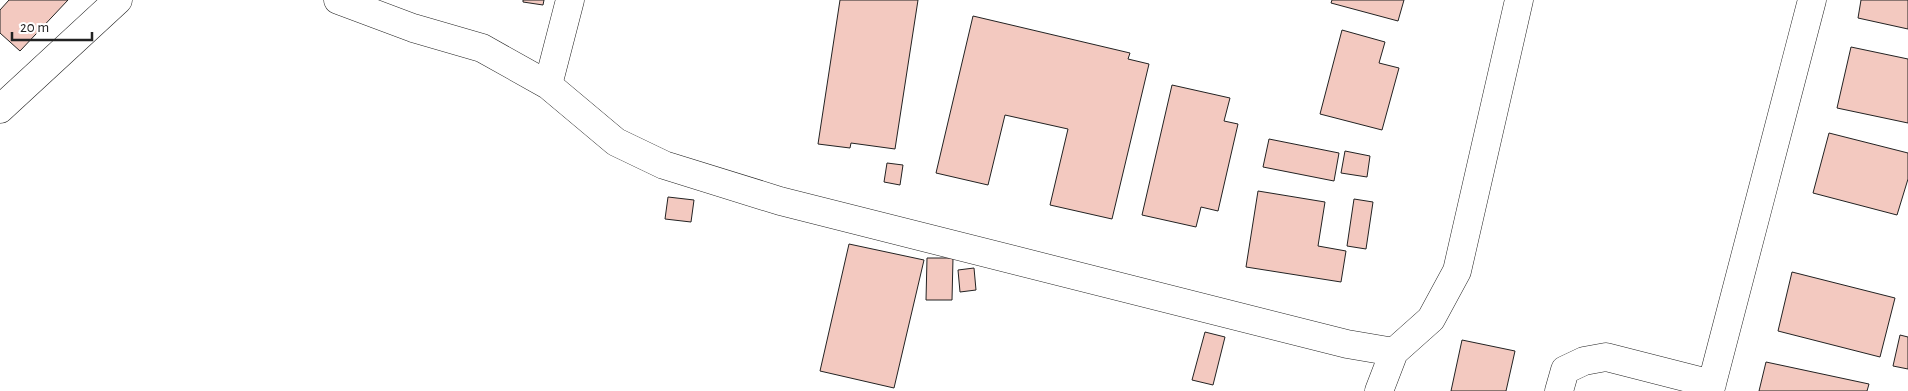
<svg xmlns="http://www.w3.org/2000/svg" width="1908" height="391" font-family="'Alegreya Sans',sans-serif">
<style>
.building{fill:#f3c9c0;stroke:#222}
.lines{fill:none;stroke-linecap:round;stroke-linejoin:round}
.minor-casing{stroke:#222;stroke-width:29}
.minor{stroke:#fff;stroke-width:28}
</style>
<rect width="100%" height="100%" fill="#fff"/>
<!-- building -->
<path class="building" d="M9 0H68L20 51 0 33V10Z
M523 0H544L543 5 523 2Z
M840 0H918L895 149 851 143 850 148 818 144Z
M1332 0H1404L1398 21 1331 3Z
M1861 0H1908V29L1858 18Z
M973 16 1130 53 1128 59 1149 64 1112 219 1050 205 1068 129 1005 115 988 185 936 173Z
M1342 30 1385 42 1379 63 1399 68 1382 130 1320 114Z
M1851 47 1908 59V123L1837 108Z
M1172 85 1230 98 1224 121 1238 124 1218 211 1201 207 1196 227 1142 215Z
M1829 133 1908 153V179L1897 215 1813 193Z
M1269 139 1339 153 1334 181 1263 167Z
M1345 151 1370 156 1367 177 1341 173Z
M887 163 903 165 900 185 884 182Z
M1258 191 1325 202 1318 246 1346 251 1341 282 1246 267Z
M668 197 694 200 691 222 665 219Z
M1354 199 1373 202 1366 249 1347 246Z
M849 244 924 260 894 388 820 371Z
M927 258H953L952 300H926Z
M974 268 976 290 960 292 958 270Z
M1792 272 1895 298 1880 357 1778 331Z
M1205 332 1225 337 1213 385 1192 380Z
M1900 335 1908 337V369L1893 366Z
M1462 340 1515 351 1506 391H1451Z
M1766 362 1869 384 1867 391H1759Z"/>
<g class="lines">
<defs>
<path id="minor" d="M338 0 413 28 482 48 548 85 616 142 664 165 780 201 1347 344 1394 352
M548 85 570 0
M0 109 118 0
M1379 391 1394 352 1431 319 1457 271 1519 0
M1559 391 1565 370 1584 361 1606 357 1712 384
M1710 391 1812 0"/>
</defs>
<!-- minor casing -->
<use href="#minor" class="minor-casing"/>
<!-- minor -->
<use href="#minor" class="minor"/>
</g>
<!-- scale -->
<path d="M12 32v8h80v-8" fill="none" stroke="#222222" stroke-width="2.5"/>
<text x="20" y="32" font-size="15" fill="#222222" stroke="#ffffff" stroke-width="4" paint-order="stroke">20 m</text>
</svg>
